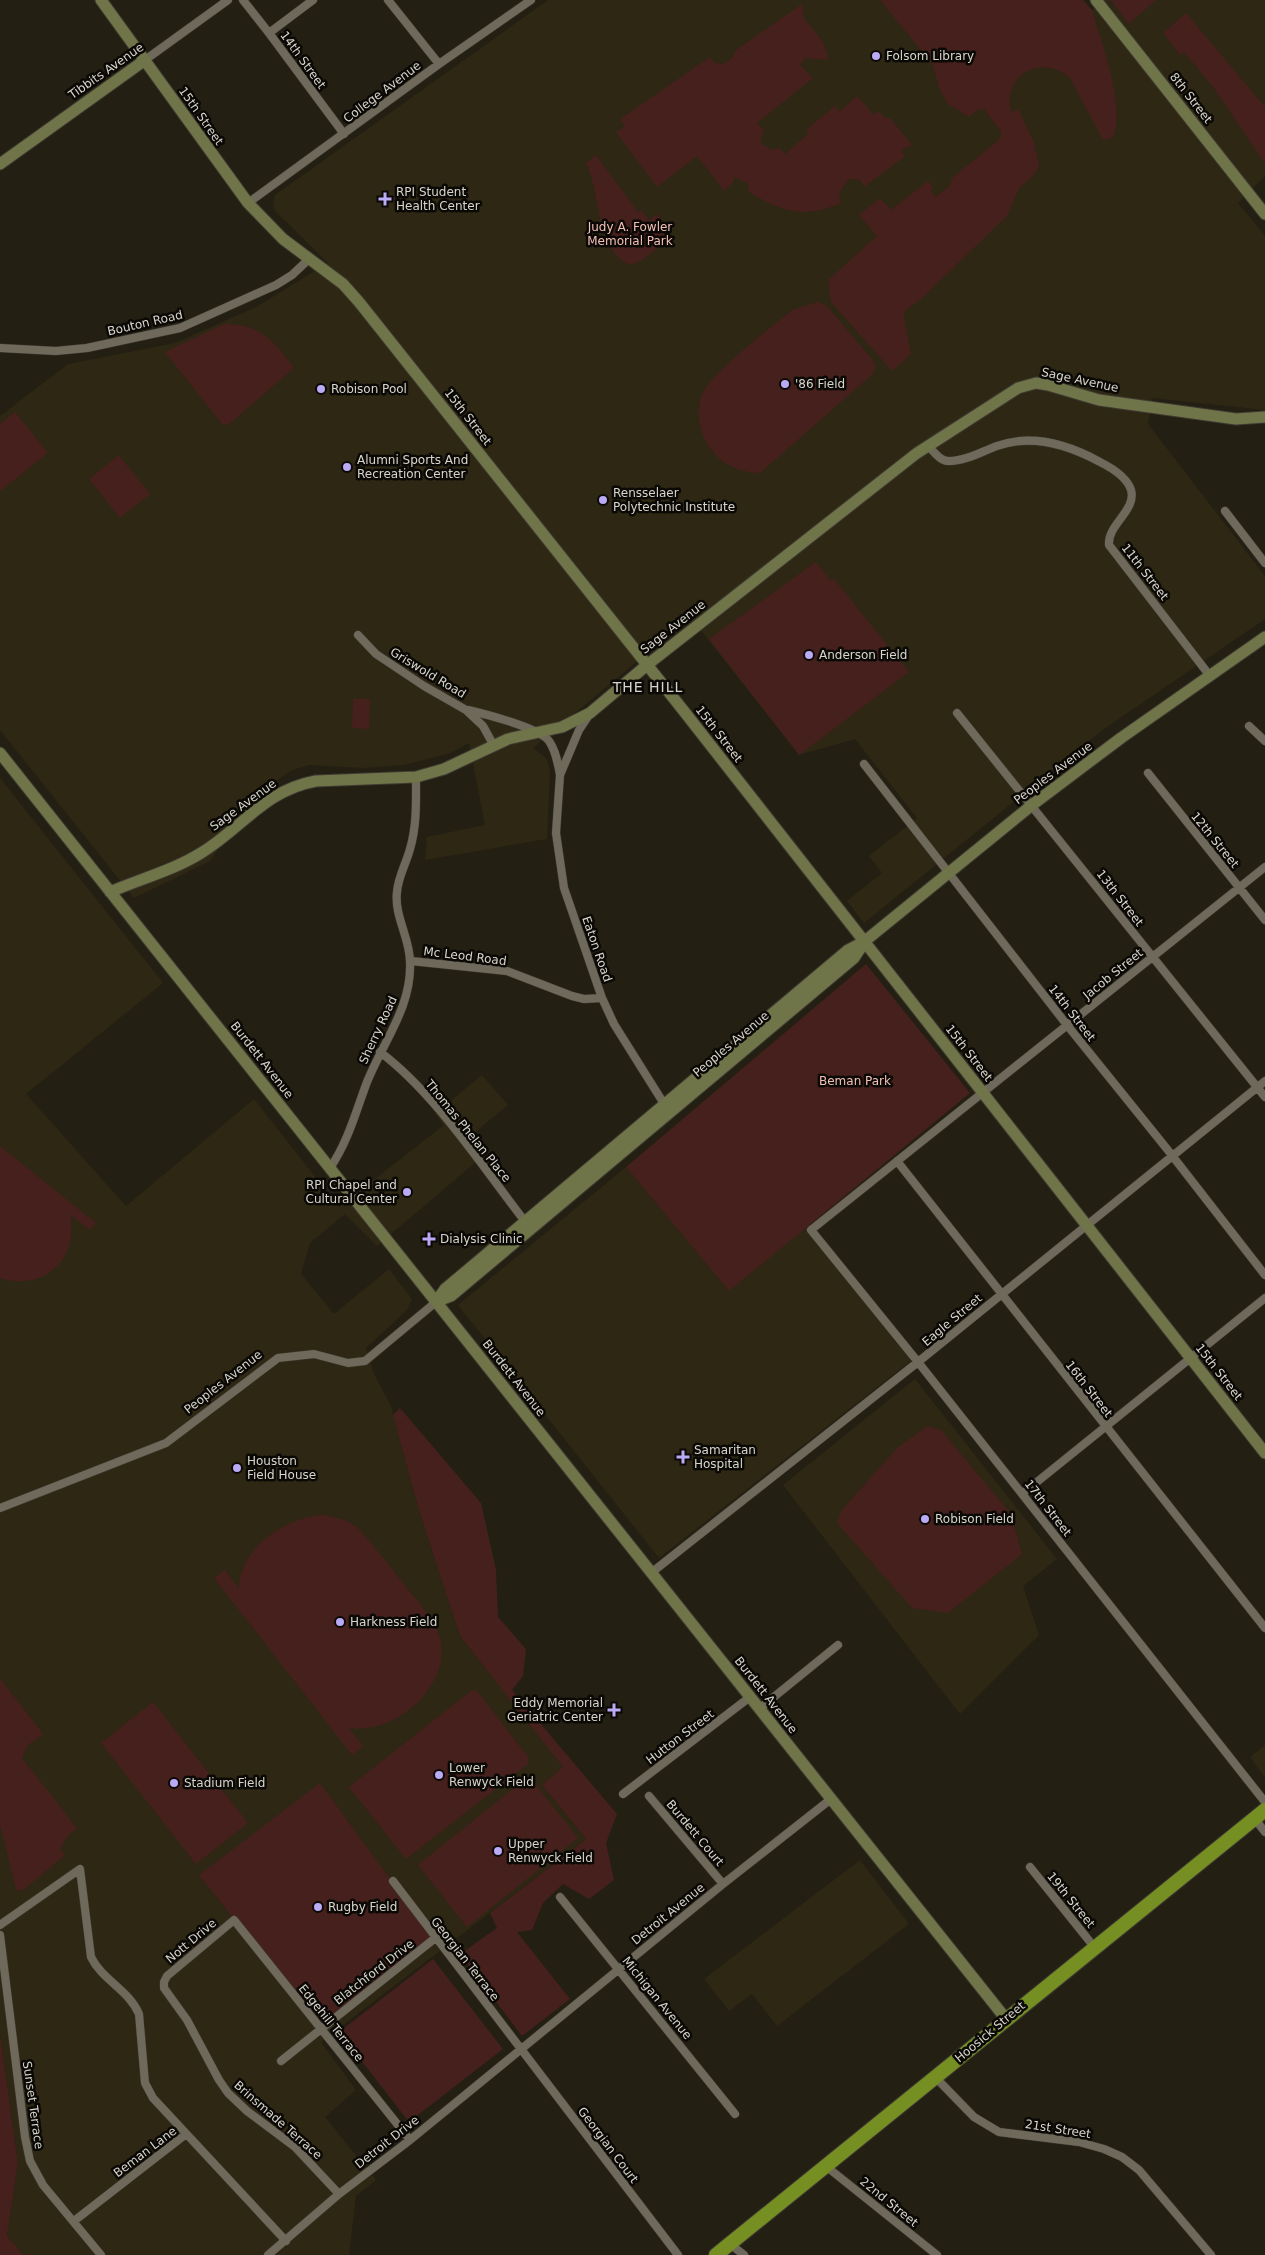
<svg xmlns="http://www.w3.org/2000/svg" width="1265" height="2255" font-family="'DejaVu Sans',sans-serif">
<style>
.built{fill:#2e2714}
.green{fill:#46201c}
.lines{fill:none;stroke-linecap:round;stroke-linejoin:round}
.street-casing{stroke:#3e3a32;stroke-width:9}
.secondary-casing{stroke:#3e3a32;stroke-width:13}
.highway-casing{stroke:#3e3a32;stroke-width:16}
.street{stroke:#6e695a;stroke-width:8}
.secondary{stroke:#707449;stroke-width:11}
.highway{stroke:#768f22;stroke-width:14}
.poi-dot{fill:#bbaaf6;stroke:#0b0905;stroke-width:2}
.labels{text-anchor:middle;dominant-baseline:central;stroke-width:5;stroke-linejoin:round;paint-order:stroke}
.poi-label{font-size:12px;fill:#d8d5cd;stroke:#0b0905;text-anchor:start}
.street-label{font-size:12px;fill:#d8d5cd;stroke:#0b0905}
.park-label{font-size:12px;fill:#f5c0b8;stroke:#0b0905}
.neighbourhood-label{font-size:14px;letter-spacing:1px;fill:#d8d5cd;stroke:#0b0905}
</style>
<rect width="100%" height="100%" fill="#241f13"/>
<!-- built -->
<path class="built" d="M548 0H1083L1092 10 1104 0H1265V176L1238 203 1265 236V410L1152 398 1148 424 1265 576V619L1101 731 864 923 847 901 882 873 869 856 917 818 855 739 799 755 688 614 654 642 634 664 533 748 546 758 550 770 547 839 425 860 427 837 485 825 469 743 450 753 405 765 363 768 310 765 292 770 255 795 210 861 134 898 0 730V416L68 364 175 343 256 307 328 263 275 211 273 203 275 195Z
M0 778 163 983 26 1094 126 1206 254 1099 339 1207 444 1125 435 1114 482 1075 508 1105 468 1138 483 1156 377 1246 345 1214 310 1243 301 1274 334 1314 389 1269 412 1299 407 1310 366 1348 374 1374 391 1406 420 1514 460 1636 564 1767 542 1785 586 1839 321 2042 356 2090 325 2117 376 2180 356 2196 349 2255H23L7 2235 18 2163 0 2034Z
M626 1167 729 1290 810 1224 917 1356 659 1558 458 1305Z
M915 1379 1057 1559 1023 1586 1039 1635 960 1714 783 1485Z
M1265 1745V1778L1250 1757Z
M860 1860 909 1924 777 2026 752 1994 729 2011 704 1979Z"/>
<!-- green -->
<path class="green" d="M880 0H1083L1092 10C1101 42 1126 106 1113 137L1105 140 1102 138 1070 78C1042 53 1002 74 1011 112L1018 109 1034 142 1039 167 1032 177 1019 188 1007 216 920 300 905 311 904 316 911 354 892 371 831 302 828 280 877 236 859 215 880 198 891 210 928 181 933 187 931 191 935 197 950 186 952 178 1001 138V132L984 109H979L969 117 948 104 939 88 933 65Z
M1111 0H1156L1129 24Z
M802 4 804 18 823 42 829 60 805 58 800 65 813 78 757 123 764 130 761 137 762 144 772 150 779 148 785 154 809 133 806 130 836 105 839 112 857 96 874 115 879 111 884 117 891 119 912 145 902 150 904 157 864 187 860 180 849 179 839 193 841 203C804 219 782 212 749 192L748 184 735 177 733 182 724 191 697 156 657 187 616 132 625 126 620 119 710 57 715 63 724 64 733 57 736 50Z
M1186 13 1265 107V164L1214 88 1184 52 1180 55 1163 33Z
M596 155 638 212 641 210 649 220 657 214 669 230C666 242 636 272 624 262 594 240 601 194 586 163Z
M818 302 827 306 872 359 875 365 874 373 760 473C738 472 720 464 708 445 700 432 696 413 701 397 710 373 766 332 787 314L794 309Z
M224 324C261 324 274 341 294 368L228 425 222 424 165 352Z
M15 412 48 453 0 491V424Z
M119 455 150 494 120 518 89 479Z
M816 562 830 580 834 579 909 672 799 755 709 639Z
M353 699H370L369 729 352 728Z
M866 964 970 1093 729 1291 626 1167Z
M0 1146 96 1223 90 1230 70 1215C79 1259 44 1292 0 1278Z
M400 1408 481 1503 496 1570 498 1617 526 1649 523 1676 512 1690 617 1814 606 1843 614 1880 589 1899 563 1884 543 1903 532 1930 517 1932 570 1999 522 2036 460 1954 497 1928 490 1913 586 1839 542 1785 563 1767 460 1636 420 1514 393 1415Z
M928 1426 941 1430 1011 1514 1022 1554 948 1613 912 1608 837 1523 841 1511 898 1447Z
M325 1515 348 1521 360 1530C375 1547 389 1565 403 1583 415 1599 431 1614 438 1633 449 1658 434 1688 415 1705 397 1721 374 1731 349 1728L363 1747 352 1755 214 1578 225 1570 239 1589C239 1547 288 1516 325 1515Z
M0 1678 43 1734 27 1746 22 1758 77 1828 68 1836 60 1849 65 1855 22 1891 16 1889 0 1825Z
M472 1690 477 1691 529 1758 528 1764 406 1859 349 1787Z
M153 1702 248 1823 196 1864 101 1743Z
M529 1776 578 1838 467 1927 418 1865Z
M320 1783 434 1939 321 2028 199 1875Z
M433 1959 503 2049 409 2122 339 2032Z
M0 2034 18 2163 7 2235 23 2255H0Z"/>
<g class="lines">
<defs>
<path id="street" d="M243 0 269 33 344 134
M388 0 439 64
M269 33 313 0
M145 60 228 0
M248 203 439 64 531 0
M0 348 56 351 87 348 180 328 276 285 292 275 309 259
M929 447C935 453 941 462 950 461 966 461 983 451 997 446 1033 433 1069 445 1100 462 1112 468 1127 477 1131 490 1137 510 1107 525 1109 545L1210 676
M1225 511 1265 563
M358 635 376 654 424 686 466 710 483 726 494 746
M468 710C485 714 540 728 549 741 556 751 558 764 560 775
M957 713 1265 1097
M589 715 579 730 560 775 556 833 564 888 602 998 614 1024 666 1107
M1249 726 1265 741
M864 764 1067 1025 1167 1149 1265 1275
M1148 773 1265 920
M1265 867 811 1230 918 1362 1265 1802
M411 961 507 971 572 996 584 999 602 998
M380 1052C436 1094 483 1168 527 1224
M897 1161 1265 1628
M330 1168C348 1142 356 1111 367 1082 383 1042 412 1007 410 962 410 938 394 916 397 892 398 877 406 864 410 849 417 825 416 802 416 777
M1022 1494 1265 1298
M0 1508 166 1443 278 1358 314 1354 348 1363 365 1361 436 1302
M651 1573 918 1362 1265 1081
M759 1709 838 1645
M623 1794 750 1697
M649 1796 723 1884
M1255 1819 1265 1832
M1030 1867 1095 1948
M393 1881 678 2255
M560 1897 735 2114
M0 1925 80 1869 91 1957C102 1980 129 1990 139 2014L145 2083 153 2098 286 2241
M0 1935 25 2137 30 2161 43 2185 101 2255
M281 2061 434 1939
M936 2078 974 2117 999 2132 1079 2142 1104 2149 1122 2157 1139 2170 1211 2255
M827 2167 937 2255
M339 2194 295 2147 247 2111 228 2093 219 2080 187 2020 164 1988V1982L167 1976 234 1920 410 2140
M74 2221 186 2134
M730 2244 744 2255
M268 2255 339 2194 410 2140 723 1884 831 1799"/>
<path id="secondary" d="M101 0 248 203 283 239 343 284 359 302 683 710 1265 1453
M1096 0 1265 214
M0 164 145 60
M0 753 1006 2019
M110 892C140 879 174 870 201 853 242 828 265 790 316 781L416 777 444 769 508 739 562 727 590 713 647 665 917 453 1018 388 1036 383 1048 385 1099 400 1236 419 1265 417
M436 1302 445 1289 848 950 865 941 1032 805 1121 738 1265 637
M436 1302 451 1296 854 958 864 943"/>
<path id="highway" d="M716 2255 1265 1810"/>
</defs>
<!-- street casing -->
<use href="#street" class="street-casing"/>
<!-- secondary casing -->
<use href="#secondary" class="secondary-casing"/>
<!-- highway casing -->
<use href="#highway" class="highway-casing"/>
<!-- street -->
<use href="#street" class="street"/>
<!-- secondary -->
<use href="#secondary" class="secondary"/>
<!-- highway -->
<use href="#highway" class="highway"/>
</g>
<!-- markers -->
<g class="poi-dot">
<circle cx="876" cy="56" r="5"/>
<path d="M382.5 191.5h5v5h5v5h-5v5h-5v-5h-5v-5h5z"/>
<circle cx="785" cy="384" r="5"/>
<circle cx="321" cy="389" r="5"/>
<circle cx="347" cy="467" r="5"/>
<circle cx="603" cy="500" r="5"/>
<circle cx="809" cy="655" r="5"/>
<circle cx="407" cy="1192" r="5"/>
<path d="M426.5 1231.5h5v5h5v5h-5v5h-5v-5h-5v-5h5z"/>
<path d="M680.5 1449.5h5v5h5v5h-5v5h-5v-5h-5v-5h5z"/>
<circle cx="237" cy="1468" r="5"/>
<circle cx="925" cy="1519" r="5"/>
<circle cx="340" cy="1622" r="5"/>
<path d="M611.5 1702.5h5v5h5v5h-5v5h-5v-5h-5v-5h5z"/>
<circle cx="439" cy="1775" r="5"/>
<circle cx="174" cy="1783" r="5"/>
<circle cx="498" cy="1851" r="5"/>
<circle cx="318" cy="1907" r="5"/>
</g>
<g class="labels">
<!-- poi labels -->
<g class="poi-label">
<text x="886" y="56">Folsom Library</text>
<text x="396" y="192">RPI Student<tspan x="396" dy="14">Health Center</tspan></text>
<text x="795" y="384">'86 Field</text>
<text x="331" y="389">Robison Pool</text>
<text x="357" y="460">Alumni Sports And<tspan x="357" dy="14">Recreation Center</tspan></text>
<text x="613" y="493">Rensselaer<tspan x="613" dy="14">Polytechnic Institute</tspan></text>
<text x="819" y="655">Anderson Field</text>
<text x="397" y="1185" text-anchor="end">RPI Chapel and<tspan x="397" dy="14">Cultural Center</tspan></text>
<text x="440" y="1239">Dialysis Clinic</text>
<text x="694" y="1450">Samaritan<tspan x="694" dy="14">Hospital</tspan></text>
<text x="247" y="1461">Houston<tspan x="247" dy="14">Field House</tspan></text>
<text x="935" y="1519">Robison Field</text>
<text x="350" y="1622">Harkness Field</text>
<text x="603" y="1703" text-anchor="end">Eddy Memorial<tspan x="603" dy="14">Geriatric Center</tspan></text>
<text x="449" y="1768">Lower<tspan x="449" dy="14">Renwyck Field</tspan></text>
<text x="184" y="1783">Stadium Field</text>
<text x="508" y="1844">Upper<tspan x="508" dy="14">Renwyck Field</tspan></text>
<text x="328" y="1907">Rugby Field</text>
</g>
<!-- street labels -->
<g class="street-label">
<text transform="translate(303 60) rotate(54)">14th Street</text>
<text transform="translate(106 71) rotate(-35)">Tibbits Avenue</text>
<text transform="translate(382 92) rotate(-37)">College Avenue</text>
<text transform="translate(1191 98) rotate(52)">8th Street</text>
<text transform="translate(201 116) rotate(55)">15th Street</text>
<text transform="translate(145 323) rotate(-13)">Bouton Road</text>
<text transform="translate(1080 380) rotate(12)">Sage Avenue</text>
<text transform="translate(468 417) rotate(52)">15th Street</text>
<text transform="translate(1145 572) rotate(52)">11th Street</text>
<text transform="translate(673 627) rotate(-38)">Sage Avenue</text>
<text transform="translate(428 673) rotate(31)">Griswold Road</text>
<text transform="translate(719 734) rotate(52)">15th Street</text>
<text transform="translate(1053 773) rotate(-37)">Peoples Avenue</text>
<text transform="translate(243 805) rotate(-36)">Sage Avenue</text>
<text transform="translate(1215 840) rotate(51)">12th Street</text>
<text transform="translate(1120 898) rotate(52)">13th Street</text>
<text transform="translate(597 949) rotate(71)">Eaton Road</text>
<text transform="translate(465 956) rotate(7)">Mc Leod Road</text>
<text transform="translate(1113 974) rotate(-39)">Jacob Street</text>
<text transform="translate(1072 1013) rotate(52)">14th Street</text>
<text transform="translate(378 1030) rotate(-65)">Sherry Road</text>
<text transform="translate(731 1044) rotate(-40)">Peoples Avenue</text>
<text transform="translate(969 1053) rotate(52)">15th Street</text>
<text transform="translate(262 1060) rotate(52)">Burdett Avenue</text>
<text transform="translate(468 1131) rotate(51)">Thomas Phelan Place</text>
<text transform="translate(952 1320) rotate(-40)">Eagle Street</text>
<text transform="translate(1219 1372) rotate(52)">15th Street</text>
<text transform="translate(514 1378) rotate(52)">Burdett Avenue</text>
<text transform="translate(223 1382) rotate(-38)">Peoples Avenue</text>
<text transform="translate(1089 1389) rotate(52)">16th Street</text>
<text transform="translate(1048 1508) rotate(52)">17th Street</text>
<text transform="translate(766 1695) rotate(52)">Burdett Avenue</text>
<text transform="translate(680 1737) rotate(-37)">Hutton Street</text>
<text transform="translate(695 1833) rotate(50)">Burdett Court</text>
<text transform="translate(1071 1900) rotate(51)">19th Street</text>
<text transform="translate(668 1914) rotate(-39)">Detroit Avenue</text>
<text transform="translate(191 1941) rotate(-40)">Nott Drive</text>
<text transform="translate(465 1959) rotate(52)">Georgian Terrace</text>
<text transform="translate(374 1972) rotate(-38)">Blatchford Drive</text>
<text transform="translate(657 1998) rotate(51)">Michigan Avenue</text>
<text transform="translate(331 2023) rotate(51)">Edgehill Terrace</text>
<text transform="translate(990 2032) rotate(-40)">Hoosick Street</text>
<text transform="translate(33 2105) rotate(82)">Sunset Terrace</text>
<text transform="translate(278 2120) rotate(41)">Brinsmade Terrace</text>
<text transform="translate(1058 2129) rotate(9)">21st Street</text>
<text transform="translate(387 2142) rotate(-38)">Detroit Drive</text>
<text transform="translate(608 2145) rotate(53)">Georgian Court</text>
<text transform="translate(145 2152) rotate(-37)">Beman Lane</text>
<text transform="translate(889 2202) rotate(39)">22nd Street</text>
</g>
<!-- park labels -->
<g class="park-label">
<text x="630" y="227">Judy A. Fowler<tspan x="630" dy="14">Memorial Park</tspan></text>
<text x="855" y="1081">Beman Park</text>
</g>
<!-- neighbourhood labels -->
<g class="neighbourhood-label">
<text x="648" y="687">THE HILL</text>
</g>
</g>
</svg>
